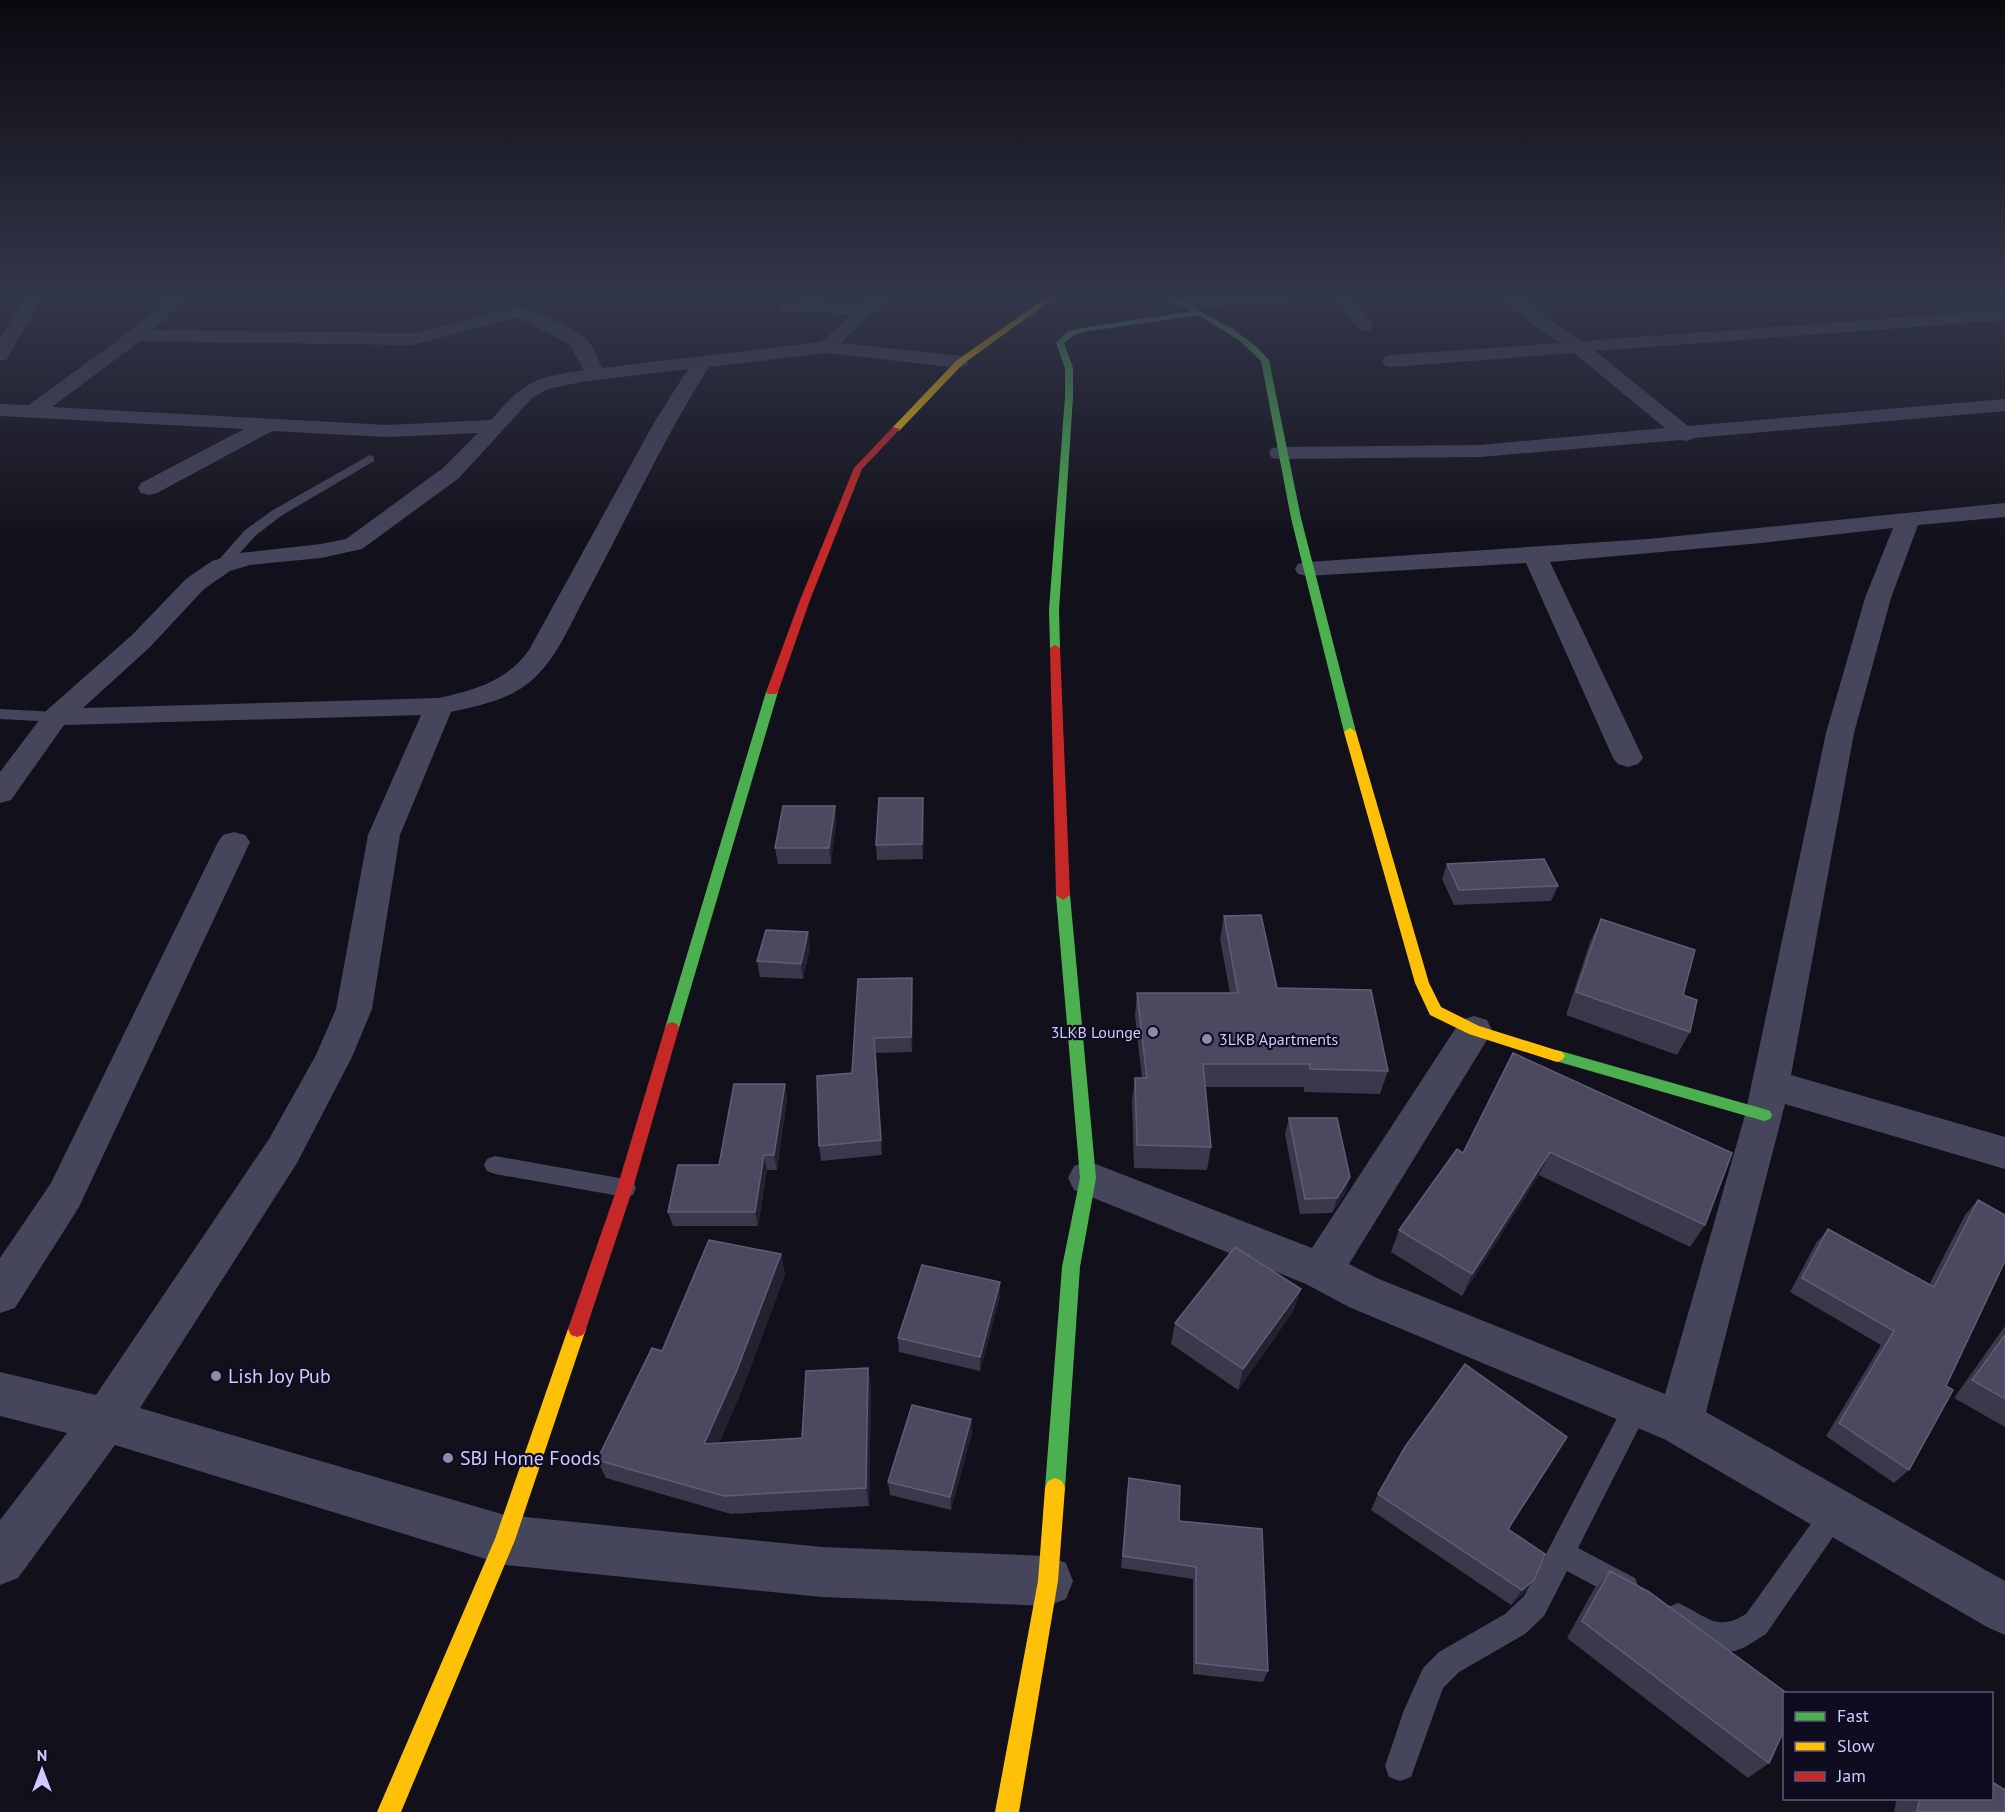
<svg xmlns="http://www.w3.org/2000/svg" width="2005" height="1812" font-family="'PT Sans',sans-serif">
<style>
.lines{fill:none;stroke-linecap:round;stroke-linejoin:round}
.lane{fill:#45455c;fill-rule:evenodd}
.street{fill:#45455c;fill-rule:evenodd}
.fast{fill:#4caf50;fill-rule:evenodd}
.slow{fill:#ffc107;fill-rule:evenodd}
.jam{fill:#c62828;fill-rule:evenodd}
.wall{fill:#3b384c}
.shaded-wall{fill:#242130}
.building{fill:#4b485f;stroke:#605c78;stroke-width:1.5}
.poi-dot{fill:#8d89af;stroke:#0f0c1f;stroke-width:2}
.labels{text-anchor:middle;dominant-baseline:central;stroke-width:4.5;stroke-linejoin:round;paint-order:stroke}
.poi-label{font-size:16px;fill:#cfcaff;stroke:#0f0c1f;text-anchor:end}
.near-poi-label{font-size:20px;fill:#cfcaff;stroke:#0f0c1f;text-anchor:start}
</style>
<rect width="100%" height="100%" fill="#12101b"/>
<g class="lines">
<!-- lane -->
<path class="lane" d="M370 455 374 457V461L281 516 255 536 226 569H216L214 566 216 563 245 530 273 510Z
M0 709 56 712 64 717 56 722 0 719Z
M495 1156 625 1179 633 1181 636 1188 633 1195 625 1197 495 1174 487 1171 484 1165 487 1159Z
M1637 1394 1646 1397 1650 1406 1578 1548 1635 1578 1639 1588 1635 1598 1625 1602 1567 1571 1544 1616 1525 1634 1459 1672 1443 1688 1411 1777 1400 1781 1389 1777 1385 1766 1404 1710 1423 1668 1439 1652 1505 1614 1524 1596 1628 1397Z
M1835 1499 1844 1503 1848 1512 1844 1521 1766 1634 1745 1647 1735 1651H1715L1668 1627 1664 1617 1668 1607 1678 1603C1706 1615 1716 1633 1746 1614L1826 1503Z"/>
<!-- street -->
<path class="street" d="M27 294H44L9 355 7 359 0 361V339Z
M172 294H191L153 330 413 333 517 307C535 311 577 328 589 342 595 349 598 360 602 368L821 342 851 315 813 311 783 312 780 308 783 304 813 301 862 305 875 294H893L841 343 960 356 967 358 969 362 967 366 960 368 826 353 709 367C663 439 628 517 587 593 571 622 557 659 531 681 509 700 478 706 451 712L400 835 372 1009 352 1057 297 1163 140 1408 505 1515 822 1547 1048 1556 1066 1563 1073 1581 1066 1599 1048 1606 822 1597 505 1565 115 1445 18 1578 0 1585V1520L67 1433 0 1416V1372L96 1395 269 1139 316 1055 336 1009 368 835 421 715 64 725 11 800 0 803V772L46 711 132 635 186 579 212 561 240 553 321 544 346 539 443 468 478 433 387 437 272 431 157 493 149 495 141 493 138 488 141 483 244 429 0 416V404L29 405 130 331ZM517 317 569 344 584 370C532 378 525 381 491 420L387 425 52 407 140 341 413 345ZM688 369 655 421 529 650C507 681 475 690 439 698L83 708 150 647 204 589 230 571 250 565 321 558 362 549 459 478 532 398 548 389 581 382Z
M1253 294H1326L1323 298 1317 299 1183 309 1177 308 1174 304 1177 300 1183 299Z
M1332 294H1349L1374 326 1371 330H1359Z
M1499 294H1518L1541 314 1582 341 2005 310V320L1595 351 1688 426 2005 399V411L1694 438 1686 441 1680 440 1479 457 1280 459 1272 458 1269 453 1272 448 1280 447 1479 445 1665 428 1574 353 1391 367 1384 365 1382 361 1384 357 1391 355 1560 343 1529 322Z
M2005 503V517L1918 525 1891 598 1854 733 1791 1075 2005 1137V1169L1785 1104 1706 1412 2005 1581V1635L1987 1627 1664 1439 1349 1307 1306 1284 1074 1190 1068 1178 1074 1166 1088 1161 1312 1248 1461 1020 1474 1016 1487 1020 1492 1030 1487 1040 1349 1264 1379 1279 1665 1394 1745 1115 1826 733 1865 598 1893 528 1761 543 1550 562 1643 758 1638 764 1628 767 1618 764 1613 758 1526 563 1307 576 1298 574 1295 569 1298 564 1307 562 1648 539Z
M234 832 245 835 250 842 79 1207 15 1308 0 1313V1258L51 1183 218 842 223 835Z"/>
<!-- fast -->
<path class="fast" d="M1159 294H1168L1233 329 1257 347 1269 360 1301 518 1356 732 1354 734H1346L1344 732 1291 518 1261 361 1240 341 1199 315 1083 332 1074 335 1064 343 1073 368V397L1059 610 1060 648 1055 651 1050 648 1049 610 1065 397V368L1056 343 1068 331 1082 328 1192 311Z
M772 689 778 692 679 1028 677 1032H667L665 1028 766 692Z
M1063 890 1070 895 1096 1178 1080 1267 1065 1488 1062 1495 1055 1498 1048 1495 1045 1488 1062 1267 1080 1178 1056 895Z
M1557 1050 1764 1109 1770 1111 1772 1115 1770 1119 1764 1121 1552 1060 1549 1056 1552 1052Z"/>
<!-- slow -->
<path class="slow" d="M1052 294H1060L963 364 899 431H893V427L957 360Z
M1350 728 1356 732 1429 983 1441 1007 1479 1026 1562 1052 1565 1056 1562 1060 1557 1062 1469 1034 1430 1015 1415 983 1344 732Z
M577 1321 583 1323 586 1329 515 1540 401 1812H377L495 1539 568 1329 571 1323Z
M1055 1478 1062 1481 1065 1488 1058 1581 1019 1812H995L1038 1581 1045 1488 1048 1481Z"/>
<!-- jam -->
<path class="jam" d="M893 427 900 429 862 469 810 600 778 692 776 694H768L766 692 800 600 854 468Z
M1055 645 1060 648 1070 895 1063 900 1056 895 1050 648Z
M672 1022 677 1024 679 1028 633 1188 586 1329 583 1335 577 1337 571 1335 568 1329 617 1188 665 1028 667 1024Z"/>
</g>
<!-- wall -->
<path class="wall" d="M923 798 924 813 923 859 877 860 876 845Z
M835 806 836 821 831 864H778L775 848Z
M1447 864 1558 886 1551 901 1454 905 1442 879Z
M1224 916 1277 988 1388 1071 1380 1094 1304 1092V1087H1205L1211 1147 1207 1170 1134 1168 1132 1101 1135 1078H1142L1135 1016 1137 993H1230L1220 939Z
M1601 919 1690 1032 1677 1055 1566 1015 1590 942Z
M808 932 810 947 803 979 760 977 757 961Z
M858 979 913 993 912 1052 876 1053 882 1155 821 1161 819 1146 852 1073Z
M1513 1053 1705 1225 1690 1247 1539 1175 1462 1296 1391 1252 1399 1230 1463 1153Z
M785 1084 787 1099 777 1170H767L758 1226H673L668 1212 719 1165Z
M1289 1118 1346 1192 1332 1213 1300 1214 1285 1134Z
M1978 1200 1946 1386 1909 1470 1894 1483 1826 1436 1881 1345 1790 1292 1816 1243 1828 1229 1929 1285 1965 1215Z
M781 1254 785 1275 742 1390 719 1443 802 1438 868 1368 871 1387 869 1506 731 1514 606 1478 597 1460 662 1351Z
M1000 1282V1296L980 1371 899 1352 898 1338Z
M1294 1310 1238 1390 1171 1344 1175 1323Z
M2005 1326V1427L1954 1398Z
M971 1419 972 1433 951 1510 890 1495 888 1482Z
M1129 1478 1179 1521 1268 1671 1263 1682 1193 1674V1579L1121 1568 1127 1491Z
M1378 1494 1508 1529 1534 1580 1522 1595 1511 1605 1371 1510Z
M1610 1571 1769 1763 1748 1778 1567 1638 1594 1589Z
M1897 1798H1992L2005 1812H1894Z"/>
<!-- shaded-wall -->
<path class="shaded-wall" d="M923 798 924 813 923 859 922 844Z
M835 806 836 821 831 864 829 848Z
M808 932 810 947 803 979 801 964Z
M912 978 913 993 912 1052 911 1037Z
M874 1038 876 1053 882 1155 881 1140Z
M785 1084 787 1099 777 1170 774 1155Z
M1550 1152 1539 1175 1462 1296 1472 1274Z
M764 1155 767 1170 758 1226 755 1212Z
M1350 1177 1346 1192 1332 1213 1337 1198Z
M781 1254 785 1275 742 1390 711 1462 704 1444Z
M1000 1282V1296L980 1371V1357Z
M1301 1289 1294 1310 1238 1390 1243 1369Z
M868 1368 871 1387 869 1506 866 1488Z
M971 1419 972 1433 951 1510 950 1497Z
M1534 1580 1522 1595 1511 1605 1522 1590Z"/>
<!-- building -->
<path class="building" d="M879 798H923L922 844 876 845Z
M783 806H835L829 848H775Z
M1544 859 1558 886 1459 890 1447 864Z
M1261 915 1277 988 1371 990 1388 1071 1310 1069V1064H1203L1211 1147 1137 1145 1135 1078H1147L1137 993H1238L1224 916Z
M1601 919 1695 950 1683 995 1697 1000 1690 1032 1576 992Z
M766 930 808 932 801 964 757 961Z
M912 978 911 1037 874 1038 881 1140 819 1146 817 1076 852 1073 858 979Z
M1513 1053 1732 1153 1705 1225 1550 1152 1472 1274 1399 1230 1457 1149 1463 1153Z
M734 1084H785L774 1155H764L755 1212H668L678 1165H719Z
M1289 1118H1337L1350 1177 1337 1198 1305 1199Z
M1978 1200 2005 1215V1261L1946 1386 1953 1390 1909 1470 1839 1423 1894 1331 1802 1278 1828 1229 1934 1287Z
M709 1240 781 1254 737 1370 704 1444 802 1438 806 1371 868 1368 866 1488 724 1496 597 1460 652 1348 662 1351Z
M1235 1247 1301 1289 1243 1369 1175 1323Z
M922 1265 1000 1282 980 1357 898 1338Z
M2005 1335V1399L1972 1380Z
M1465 1364 1567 1437 1508 1529 1545 1554 1534 1580 1522 1590 1378 1494 1405 1447Z
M912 1405 971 1419 950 1497 888 1482Z
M1129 1478 1180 1486 1179 1521 1262 1529 1268 1671 1196 1663V1567L1123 1556Z
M1610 1571 1649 1592 1788 1694H1785V1728L1769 1763 1582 1621Z
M1992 1782 2005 1790V1812H1917L1920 1798H1992Z"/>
<!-- sky -->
<linearGradient id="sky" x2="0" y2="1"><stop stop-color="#0a090f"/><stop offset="0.54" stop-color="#33374a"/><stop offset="1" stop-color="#33374a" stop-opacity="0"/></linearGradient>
<rect width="2005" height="547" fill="url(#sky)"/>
<!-- markers -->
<g class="poi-dot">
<circle cx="1153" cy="1032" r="6"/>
<circle cx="1207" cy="1039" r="6"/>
<circle cx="216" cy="1376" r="6"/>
<circle cx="448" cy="1458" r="6"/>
</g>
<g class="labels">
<!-- poi labels -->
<g class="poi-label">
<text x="1141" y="1032">3LKB Lounge</text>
<text x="1219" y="1039" text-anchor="start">3LKB Apartments</text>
</g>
<!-- near-poi labels -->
<g class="near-poi-label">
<text x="228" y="1376">Lish Joy Pub</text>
<text x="460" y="1458">SBJ Home Foods</text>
</g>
</g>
<!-- legend -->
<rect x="1783" y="1692" width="210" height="108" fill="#0f0c1f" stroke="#5c5879" stroke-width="1.5"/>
<rect x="1795" y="1712" width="30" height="9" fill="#4caf50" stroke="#5c5879" stroke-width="1.5"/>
<text x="1837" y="1722" font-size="18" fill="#cfcaff">Fast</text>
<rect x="1795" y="1742" width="30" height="9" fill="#ffc107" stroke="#5c5879" stroke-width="1.5"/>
<text x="1837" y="1752" font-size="18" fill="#cfcaff">Slow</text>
<rect x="1795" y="1772" width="30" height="9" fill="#c62828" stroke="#5c5879" stroke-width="1.5"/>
<text x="1837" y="1782" font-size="18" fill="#cfcaff">Jam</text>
<!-- north arrow -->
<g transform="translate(42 1770)" stroke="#0f0c1f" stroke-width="4.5" paint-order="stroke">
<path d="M0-4.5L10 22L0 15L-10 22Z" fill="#cfcaff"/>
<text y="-9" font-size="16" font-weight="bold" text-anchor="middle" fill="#cfcaff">N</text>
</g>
</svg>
